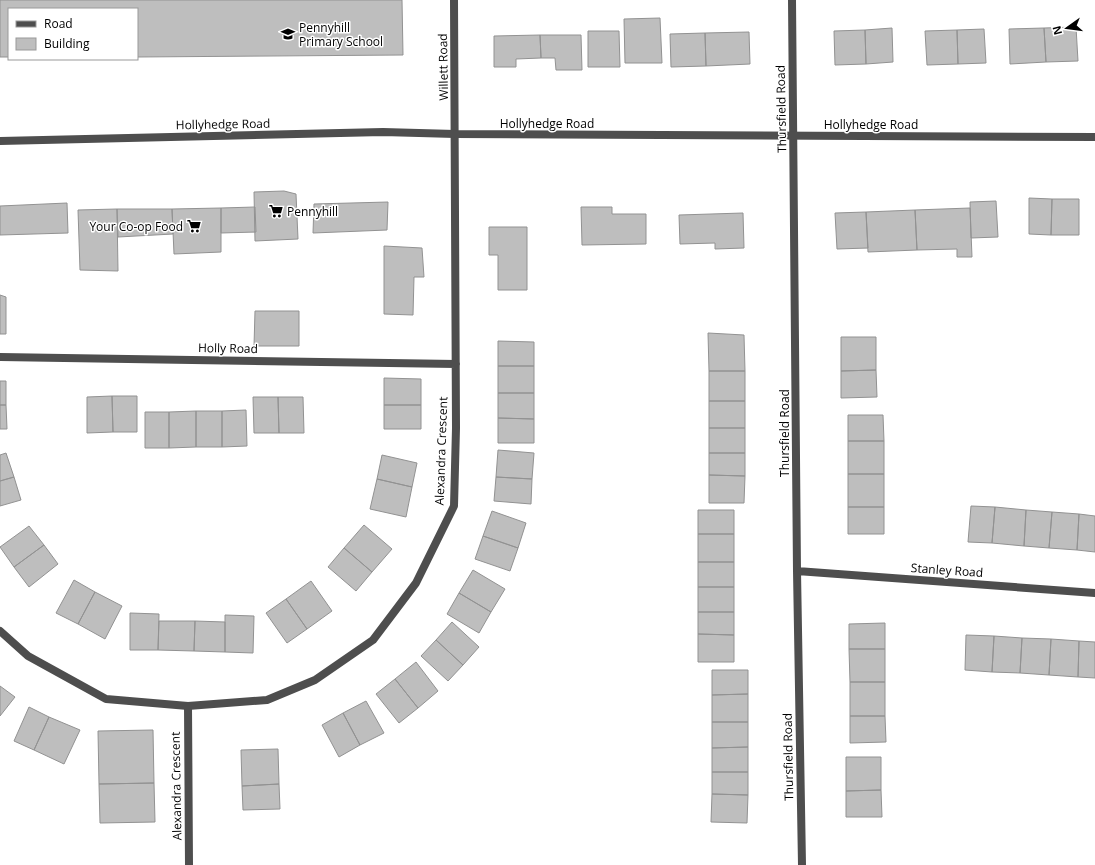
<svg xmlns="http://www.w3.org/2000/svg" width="1095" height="865" font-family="'Open Sans',sans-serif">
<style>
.building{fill:#bebebe;stroke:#929292}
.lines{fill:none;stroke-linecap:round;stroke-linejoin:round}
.minor{stroke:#4e4e4e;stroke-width:8}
.tertiary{stroke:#4e4e4e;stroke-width:8}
.labels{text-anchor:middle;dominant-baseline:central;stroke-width:3;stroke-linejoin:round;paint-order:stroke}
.poi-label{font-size:12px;fill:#000;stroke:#fff;text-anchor:start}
.street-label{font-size:12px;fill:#000;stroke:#fff}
</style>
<rect width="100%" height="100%" fill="#fff"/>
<!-- building -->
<path class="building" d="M0 0H402L403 55 137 57V9H9V57H0Z
M660 18 662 63H625L624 19Z
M1076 27 1078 61 1046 62 1044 28Z
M892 28 893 62 866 64 865 30Z
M1044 28 1046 62 1010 64 1009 29Z
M984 29 986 63 958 64 957 30Z
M865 30 866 64 835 65 834 31Z
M957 30 958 64 927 65 925 31Z
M588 31H619L620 67H588Z
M749 32 750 64 706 66 705 33Z
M705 33 706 66 671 67 670 34Z
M540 35 541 58 516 59V67H494V36Z
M540 35H581L582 70H556L555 58H541Z
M284 191 296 194 298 239 255 241 254 192Z
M1029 198 1052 199 1051 235 1029 234Z
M1052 199H1079V235H1051Z
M996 201 998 237 971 238 970 202Z
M388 202 387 230 313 233 314 204Z
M67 203 68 233 0 235V206Z
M255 207 256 232 221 233V208Z
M581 207H612V214H646V244L582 245Z
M221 208V252L174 254 172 209Z
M970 208 972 257H957V249L917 250 915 210Z
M117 209 118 271 80 270 78 210Z
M117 209H172L173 234 118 237Z
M915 210 917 250 868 252 866 212Z
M866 212 868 248 837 249 835 213Z
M743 213 744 248 715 249V243L680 244 679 215Z
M489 227H527V290H498V255H489Z
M384 246 422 248 424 277H414L413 315 384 314Z
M0 295 6 297V334H0Z
M255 311H299V346H254Z
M708 333 744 335 745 371H709Z
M841 337H876V370L841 371Z
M498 341 534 342V366H498Z
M498 366H534V393H498Z
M876 370 877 397 841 398V371Z
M709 371H745V401H709Z
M384 378 421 379V405H384Z
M0 381H6V405H0Z
M498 393H534V419L498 418Z
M112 396H137V432H113Z
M112 396 113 432 87 433V397Z
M253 397H278L279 433H254Z
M278 397H303L304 433H279Z
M709 401H745V428H709Z
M0 405H6L7 429H0Z
M384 405H421V429H384Z
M246 410 247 446 222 447V411Z
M196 411V447L169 448V412Z
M196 411H222V447H196Z
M145 412H169V448H145Z
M848 415H883L884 441H848Z
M498 418 534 419V443H498Z
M709 428H745V453H709Z
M848 441H884V474H848Z
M498 450 534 453 532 479 496 477Z
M6 453 14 477 0 481V455Z
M709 453H745V476L709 475Z
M382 455 417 463 412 487 377 479Z
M848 474H884V507H848Z
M709 475 745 476 744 503H709Z
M14 477 21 500 0 506V481Z
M496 477 532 479 531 504 494 501Z
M377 479 412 487 406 517 370 509Z
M971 506 995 507 992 543 968 542Z
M848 507H884V534H848Z
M995 507 1026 510 1024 546 992 543Z
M698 510H734V534H698Z
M1026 510 1052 512 1049 548 1024 546Z
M492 511 526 523 518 548 483 536Z
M1052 512 1079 514 1077 550 1049 548Z
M1079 514 1095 516V552L1077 550Z
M364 525 392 549 372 572 344 548Z
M29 526 44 545 14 567 0 547Z
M698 534H734V562H698Z
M483 536 518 548 510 571 475 559Z
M44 545 58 564 29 587 14 567Z
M344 548 372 572 356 591 328 567Z
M698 562H734V587H698Z
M473 570 505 589 491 612 459 593Z
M74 580 95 592 78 624 56 613Z
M311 581 332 611 307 629 286 599Z
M698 587H734V612H698Z
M95 592 122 606 105 639 78 624Z
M459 593 491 612 479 633 447 614Z
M286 599 307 629 287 643 266 613Z
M698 612H734V635L698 634Z
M130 613 159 614 158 650H130Z
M225 615 254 616 253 653 225 652Z
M159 621H195L194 651 158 650Z
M195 621 225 622V652L194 651Z
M452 622 479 647 463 665 436 640Z
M885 623V649H849V624Z
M698 634 734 635V662H698Z
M966 635 994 636 992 672 965 670Z
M994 636 1022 638 1020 673 992 672Z
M1022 638 1051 639 1049 675 1020 673Z
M1051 639 1079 641 1078 677 1049 675Z
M436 640 463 665 448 681 421 656Z
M1079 641 1095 642V678L1078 677Z
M849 649H885V682H850Z
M416 662 438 691 418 708 395 679Z
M712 670H748V694L712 695Z
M395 679 418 708 399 723 376 694Z
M850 682H885V716H850Z
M0 686 15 697 0 716Z
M748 694V722H712V695Z
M366 701 384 733 360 745 343 713Z
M29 707 49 717 34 750 14 741Z
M343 713 360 745 339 757 322 725Z
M850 716H885L886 742 850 743Z
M49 717 80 730 64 764 34 750Z
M712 722H748V747L712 748Z
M153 730 154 783 99 784 98 731Z
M748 747V772H712V748Z
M278 749 279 784 242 786 241 750Z
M846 757H881V790L846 791Z
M712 772H748V795L712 794Z
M154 783 155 822 100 823 99 784Z
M279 784 280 809 243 810 242 786Z
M881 790 882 817H846V791Z
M712 794 748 795 747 823 711 822Z"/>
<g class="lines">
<!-- minor -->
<path class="minor" d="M792 0 797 571 802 865
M0 357 456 364
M797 571 1095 593
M0 631 28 656 106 699 188 706 267 700 315 680 373 640 416 583 454 506 456 428 454 0
M188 706 189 865"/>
<!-- tertiary -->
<path class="tertiary" d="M0 141 383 132 455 134 1095 137"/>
</g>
<!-- icons -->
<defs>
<symbol id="school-bare" viewBox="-9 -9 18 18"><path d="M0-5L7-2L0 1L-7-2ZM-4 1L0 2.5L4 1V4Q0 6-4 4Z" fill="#000" stroke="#fff" stroke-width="2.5" paint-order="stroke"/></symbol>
<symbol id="supermarket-bare" viewBox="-9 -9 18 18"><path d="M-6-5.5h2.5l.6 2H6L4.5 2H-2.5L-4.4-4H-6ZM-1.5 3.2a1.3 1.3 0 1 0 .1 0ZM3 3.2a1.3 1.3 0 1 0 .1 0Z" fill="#000" stroke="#fff" stroke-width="2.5" paint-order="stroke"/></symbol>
</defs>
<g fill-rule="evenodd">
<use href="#school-bare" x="278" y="24" width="20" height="20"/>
<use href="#supermarket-bare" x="266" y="201" width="20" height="20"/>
<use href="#supermarket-bare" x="184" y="216" width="20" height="20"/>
</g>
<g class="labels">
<!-- poi labels -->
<g class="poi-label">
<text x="299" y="27">Pennyhill<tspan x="299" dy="14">Primary School</tspan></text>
<text x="287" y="211">Pennyhill</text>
<text x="183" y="226" text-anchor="end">Your Co-op Food</text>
</g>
<!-- street labels -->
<g class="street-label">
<text transform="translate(443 67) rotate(-91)">Willett Road</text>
<text transform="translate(781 109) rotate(-91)">Thursfield Road</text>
<text x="547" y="123">Hollyhedge Road</text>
<text transform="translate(223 124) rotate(-1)">Hollyhedge Road</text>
<text x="871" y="124">Hollyhedge Road</text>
<text transform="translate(228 348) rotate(1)">Holly Road</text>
<text transform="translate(784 433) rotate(-90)">Thursfield Road</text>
<text transform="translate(441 451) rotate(-88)">Alexandra Crescent</text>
<text transform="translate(947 570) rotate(4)">Stanley Road</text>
<text transform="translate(788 757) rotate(-91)">Thursfield Road</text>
<text transform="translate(176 786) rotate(-91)">Alexandra Crescent</text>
</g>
</g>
<!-- legend -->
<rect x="8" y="8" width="130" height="52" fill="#ffffff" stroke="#999999"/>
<rect x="16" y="21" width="20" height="6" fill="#4e4e4e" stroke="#999999"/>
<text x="44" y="28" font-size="12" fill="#000000">Road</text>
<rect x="16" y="38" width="20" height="12" fill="#bebebe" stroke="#999999"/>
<text x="44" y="48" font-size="12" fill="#000000">Building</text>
<!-- north arrow -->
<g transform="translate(1067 28) rotate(256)" stroke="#ffffff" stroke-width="3" paint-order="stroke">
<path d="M0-3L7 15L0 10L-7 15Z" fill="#000000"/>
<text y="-6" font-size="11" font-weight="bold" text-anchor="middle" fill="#000000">N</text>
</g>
</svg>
